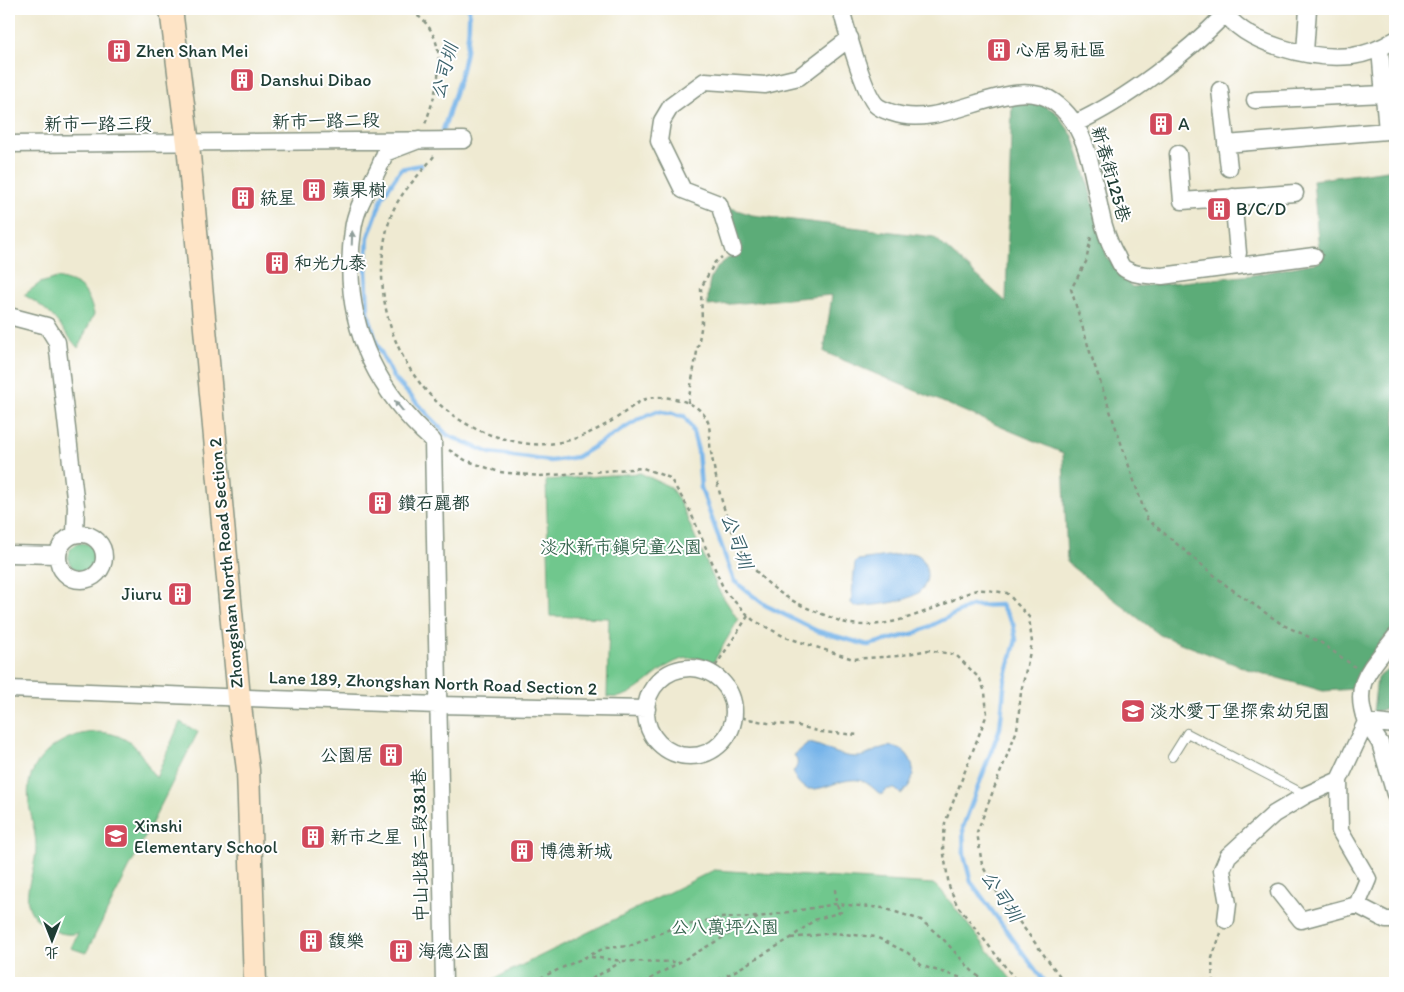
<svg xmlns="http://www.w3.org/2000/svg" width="1404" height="992" font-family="Itim,'LXGW WenKai TC',sans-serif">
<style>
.green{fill:#70c78d;stroke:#488260}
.forest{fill:#5cac78;stroke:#3e7456}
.water{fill:#76b4e9;stroke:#4a788e}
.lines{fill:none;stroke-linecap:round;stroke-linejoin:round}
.stream{stroke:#76b4e9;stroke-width:4.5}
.lane-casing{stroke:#879483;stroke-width:10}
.street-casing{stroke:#879483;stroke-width:19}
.secondary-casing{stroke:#879483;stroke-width:25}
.path{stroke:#879483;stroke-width:2.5;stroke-dasharray:4 4;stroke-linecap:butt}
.lane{stroke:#fff;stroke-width:8}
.street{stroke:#fff;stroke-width:16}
.secondary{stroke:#fee4c6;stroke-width:22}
.oneway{fill:#8f9e9a}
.labels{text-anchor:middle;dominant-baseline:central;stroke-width:4;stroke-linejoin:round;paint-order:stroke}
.poi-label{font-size:18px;fill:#1f3d34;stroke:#fff;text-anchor:start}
.street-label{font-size:18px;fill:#1f3d34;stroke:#fff}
.park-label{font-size:18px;fill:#37664f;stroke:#fff}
.water-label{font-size:19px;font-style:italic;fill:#39616a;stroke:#fff}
</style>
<rect width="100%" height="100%" fill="#fff"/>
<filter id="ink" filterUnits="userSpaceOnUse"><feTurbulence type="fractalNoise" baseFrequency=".02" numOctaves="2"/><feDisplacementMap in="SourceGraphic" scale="10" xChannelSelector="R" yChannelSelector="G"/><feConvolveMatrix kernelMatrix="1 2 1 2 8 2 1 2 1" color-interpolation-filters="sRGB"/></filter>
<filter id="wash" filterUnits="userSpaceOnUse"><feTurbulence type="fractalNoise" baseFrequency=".0096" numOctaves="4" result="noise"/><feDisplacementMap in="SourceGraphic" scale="20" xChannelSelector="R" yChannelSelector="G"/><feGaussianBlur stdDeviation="1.12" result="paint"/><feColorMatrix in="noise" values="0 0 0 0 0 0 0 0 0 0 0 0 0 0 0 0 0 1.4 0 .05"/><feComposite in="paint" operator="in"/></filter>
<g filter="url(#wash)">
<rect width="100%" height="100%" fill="#efead2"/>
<!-- green -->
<path class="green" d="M57 278C82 284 87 289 94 314L78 348C57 323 54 312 24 295L40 283Z
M640 473 670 487 679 500 718 589 738 620 713 663C673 643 654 685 623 696 618 698 612 697 607 697L609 618 550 616 546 480Z
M68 557a14 14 0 1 1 28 0a14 14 0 1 1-28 0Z
M180 722 198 732 86 953 71 948 78 933C68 936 57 933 49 928 10 906 36 879 36 847 36 825 24 802 30 779 40 741 96 718 129 742 143 752 146 766 156 778Z
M714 870 933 884 940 889 1014 983H486Z"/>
<!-- forest -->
<path class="forest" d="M1012 100H1031L1055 111 1073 136 1087 180 1107 257 1132 287 1253 275 1320 262 1313 180 1395 169V625L1364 664 1354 689 1323 691 1247 669 1160 635 1067 563 1063 453 824 352 832 295 708 306C708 274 711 270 737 252L725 206 752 215 934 237 1006 302Z
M1395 664V707L1373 712 1377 678Z"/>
<!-- water -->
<path class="water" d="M911 553C921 554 923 559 926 568 935 604 879 604 855 607L851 603 855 563 858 560Z
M809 743C825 746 838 757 856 757 868 757 875 749 885 747 910 742 925 776 901 794L895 789H888L881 795C874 789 867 781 858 780 833 777 805 807 793 772 798 766 799 762 794 755Z"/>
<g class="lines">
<!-- stream -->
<path class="stream" d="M441 136C455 94 471 53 469 9
M421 165 401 169 383 196 368 237 366 271 368 312 376 342 393 377 447 435 490 453 551 461 577 457 639 419 657 411 684 416 692 428 698 451 701 488 734 581 765 605 817 631 868 645 916 633 971 606 1001 605 1013 624 1016 640 1005 679 1000 728 963 827 964 855 971 882 1045 983"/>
</g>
</g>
<g filter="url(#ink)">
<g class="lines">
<defs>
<path id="lane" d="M1172 757 1187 733 1306 795"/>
<path id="street" d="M841 9C846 28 864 93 876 105 880 109 887 111 893 113 945 131 1013 72 1054 102 1103 137 1088 209 1117 257 1119 261 1121 267 1125 269 1136 276 1149 275 1162 276L1314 256
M1222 9C1245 45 1311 60 1352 56 1367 54 1382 48 1395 40
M1305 52 1308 9
M1220 90 1229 168
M1255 100 1384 94
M1076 123C1126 100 1187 53 1225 14
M419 140 385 153C376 180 356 202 353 230 341 315 370 385 433 441L444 983
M9 144 464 140
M1226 144 1387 131 1380 49
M1178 154 1182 201 1295 193
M1233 197 1238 253
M733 249 719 204 683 190 659 141 662 121 671 106 705 81 765 85 799 77 850 38
M9 316 47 326 57 342 76 506 75 534
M58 557a23 23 0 1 1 46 0a23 23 0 1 1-46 0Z
M9 554 58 555
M646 712a44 44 0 1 1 88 0a44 44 0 1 1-88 0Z
M9 689 437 705 647 709
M1366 722 1380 743 1395 794
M1366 722 1395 725
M1339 780 1340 831 1368 879 1357 905 1386 920H1395
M1279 892 1301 920 1357 905
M1226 920 1228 904 1222 870 1228 856 1274 814 1306 795 1339 780 1366 722C1351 681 1372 668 1395 637"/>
<path id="secondary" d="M171 9 188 144 239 698 248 770 255 983"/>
</defs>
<!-- lane casing -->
<use href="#lane" class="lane-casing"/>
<!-- street casing -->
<use href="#street" class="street-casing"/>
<!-- secondary casing -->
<use href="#secondary" class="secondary-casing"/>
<!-- path -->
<path class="path" d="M403 9C409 12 418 15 423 20 451 49 436 94 424 127
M434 156C420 175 401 191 392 213 361 298 404 405 491 435 508 440 528 446 546 444 574 442 597 431 621 415 628 410 637 402 646 399 658 395 674 398 686 402 695 405 705 413 708 422 711 431 709 443 711 452 718 491 728 534 752 566 769 588 791 602 817 612 828 616 840 622 851 624 884 629 918 615 949 602 957 598 968 592 977 590 986 589 998 592 1007 593L1029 617 1032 643 1021 692 1017 730 977 832 982 865 997 892 1065 983
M1091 237 1086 262 1071 289 1090 352 1147 519 1227 586 1283 625 1320 642 1355 667
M688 403 702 323 701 288 715 262 722 257
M449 450 465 460 499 472 540 476 643 468 670 478 690 511 725 592 753 620 785 637 853 659 897 656 929 650 956 655 980 679 985 692 987 714 945 823 943 848 949 886 957 905 1018 983
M711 673 748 616
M734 716 768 723 799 726 821 732 859 735
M791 938 833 933 876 937 908 953 922 966 972 981H985
M591 957 622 961 675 962
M534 983 538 979 605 948 630 946 670 929 719 918 758 917
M585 983 621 962
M643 983 759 917 836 904 883 908 921 920 943 939 975 974 988 983
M696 983 723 978 791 938 814 920 841 912 836 904 835 889
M1213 983 1212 958 1221 933"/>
<!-- lane -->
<use href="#lane" class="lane"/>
<!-- street -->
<use href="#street" class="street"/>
<!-- secondary -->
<use href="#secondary" class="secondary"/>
</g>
<!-- one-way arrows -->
<defs><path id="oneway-solid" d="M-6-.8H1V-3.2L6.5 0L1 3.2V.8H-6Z" transform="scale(1.25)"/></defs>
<g class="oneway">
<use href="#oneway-solid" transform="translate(352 238) rotate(-88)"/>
<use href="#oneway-solid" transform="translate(399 406) rotate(-129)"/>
</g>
</g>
<!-- icons -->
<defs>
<symbol id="building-square" viewBox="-11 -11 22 22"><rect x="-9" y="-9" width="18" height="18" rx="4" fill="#d1495b" stroke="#fff"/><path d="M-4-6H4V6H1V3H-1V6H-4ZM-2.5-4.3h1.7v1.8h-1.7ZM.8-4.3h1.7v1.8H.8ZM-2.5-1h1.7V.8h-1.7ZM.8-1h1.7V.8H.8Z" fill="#fff"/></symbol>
<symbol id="school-square" viewBox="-11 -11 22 22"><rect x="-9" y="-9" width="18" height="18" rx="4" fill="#d1495b" stroke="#fff"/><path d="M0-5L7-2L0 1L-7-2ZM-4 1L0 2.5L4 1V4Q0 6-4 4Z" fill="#fff"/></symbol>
</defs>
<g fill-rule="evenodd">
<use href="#building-square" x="985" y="36" width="28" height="28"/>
<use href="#building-square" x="105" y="37" width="28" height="28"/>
<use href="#building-square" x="228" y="66" width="28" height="28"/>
<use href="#building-square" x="1147" y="110" width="28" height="28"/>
<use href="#building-square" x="300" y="176" width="28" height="28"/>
<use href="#building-square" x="229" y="184" width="28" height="28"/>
<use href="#building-square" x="1205" y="195" width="28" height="28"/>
<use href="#building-square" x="263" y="249" width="28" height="28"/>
<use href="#building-square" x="366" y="489" width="28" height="28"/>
<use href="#building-square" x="166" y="580" width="28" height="28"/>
<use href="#school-square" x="1119" y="697" width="28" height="28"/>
<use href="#building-square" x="377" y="741" width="28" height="28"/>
<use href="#school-square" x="102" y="822" width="28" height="28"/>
<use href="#building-square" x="299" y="823" width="28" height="28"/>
<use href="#building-square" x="508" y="837" width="28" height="28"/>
<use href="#building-square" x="297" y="927" width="28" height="28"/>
<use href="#building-square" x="387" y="937" width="28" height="28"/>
</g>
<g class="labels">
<!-- poi labels -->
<g class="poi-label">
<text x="1016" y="50">心居易社區</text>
<text x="136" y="51">Zhen Shan Mei</text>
<text x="260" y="80">Danshui Dibao</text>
<text x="1178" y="124">A</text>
<text x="332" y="190">蘋果樹</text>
<text x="260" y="198">統星</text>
<text x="1236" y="209">B/C/D</text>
<text x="294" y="263">和光九泰</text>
<text x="398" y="503">鑽石麗都</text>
<text x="162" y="594" text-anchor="end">Jiuru</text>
<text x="1150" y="711">淡水愛丁堡探索幼兒園</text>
<text x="374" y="755" text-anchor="end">公園居</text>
<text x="134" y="826">Xinshi<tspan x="134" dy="21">Elementary School</tspan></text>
<text x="330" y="837">新市之星</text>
<text x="540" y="851">博德新城</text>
<text x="328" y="941">馥樂</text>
<text x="418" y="951">海德公園</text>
</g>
<!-- street labels -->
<g class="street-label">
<text transform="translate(326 121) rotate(-1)">新市一路二段</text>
<text x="98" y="124">新市一路三段</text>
<text transform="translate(1111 174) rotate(74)">新春街125巷</text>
<text transform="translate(226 563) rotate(-95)">Zhongshan North Road Section 2</text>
<text transform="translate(433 683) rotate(2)">Lane 189, Zhongshan North Road Section 2</text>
<text transform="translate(420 845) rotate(-91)">中山北路二段381巷</text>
</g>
<!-- park labels -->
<g class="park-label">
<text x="621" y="547">淡水新市鎮兒童公園</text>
<text x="725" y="927">公八萬坪公園</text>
</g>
<!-- water labels -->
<g class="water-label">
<text transform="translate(444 71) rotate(-75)">公司圳</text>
<text transform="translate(737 541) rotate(70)">公司圳</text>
<text transform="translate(1002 896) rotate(56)">公司圳</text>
</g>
</g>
<!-- margin -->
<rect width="1404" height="992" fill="none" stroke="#fff" stroke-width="30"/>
<!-- north arrow -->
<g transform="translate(52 940) rotate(180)" stroke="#ffffff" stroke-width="4" paint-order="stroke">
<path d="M0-4L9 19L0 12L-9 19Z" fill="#1f3d34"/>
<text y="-8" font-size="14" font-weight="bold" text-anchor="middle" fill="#1f3d34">北</text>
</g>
</svg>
